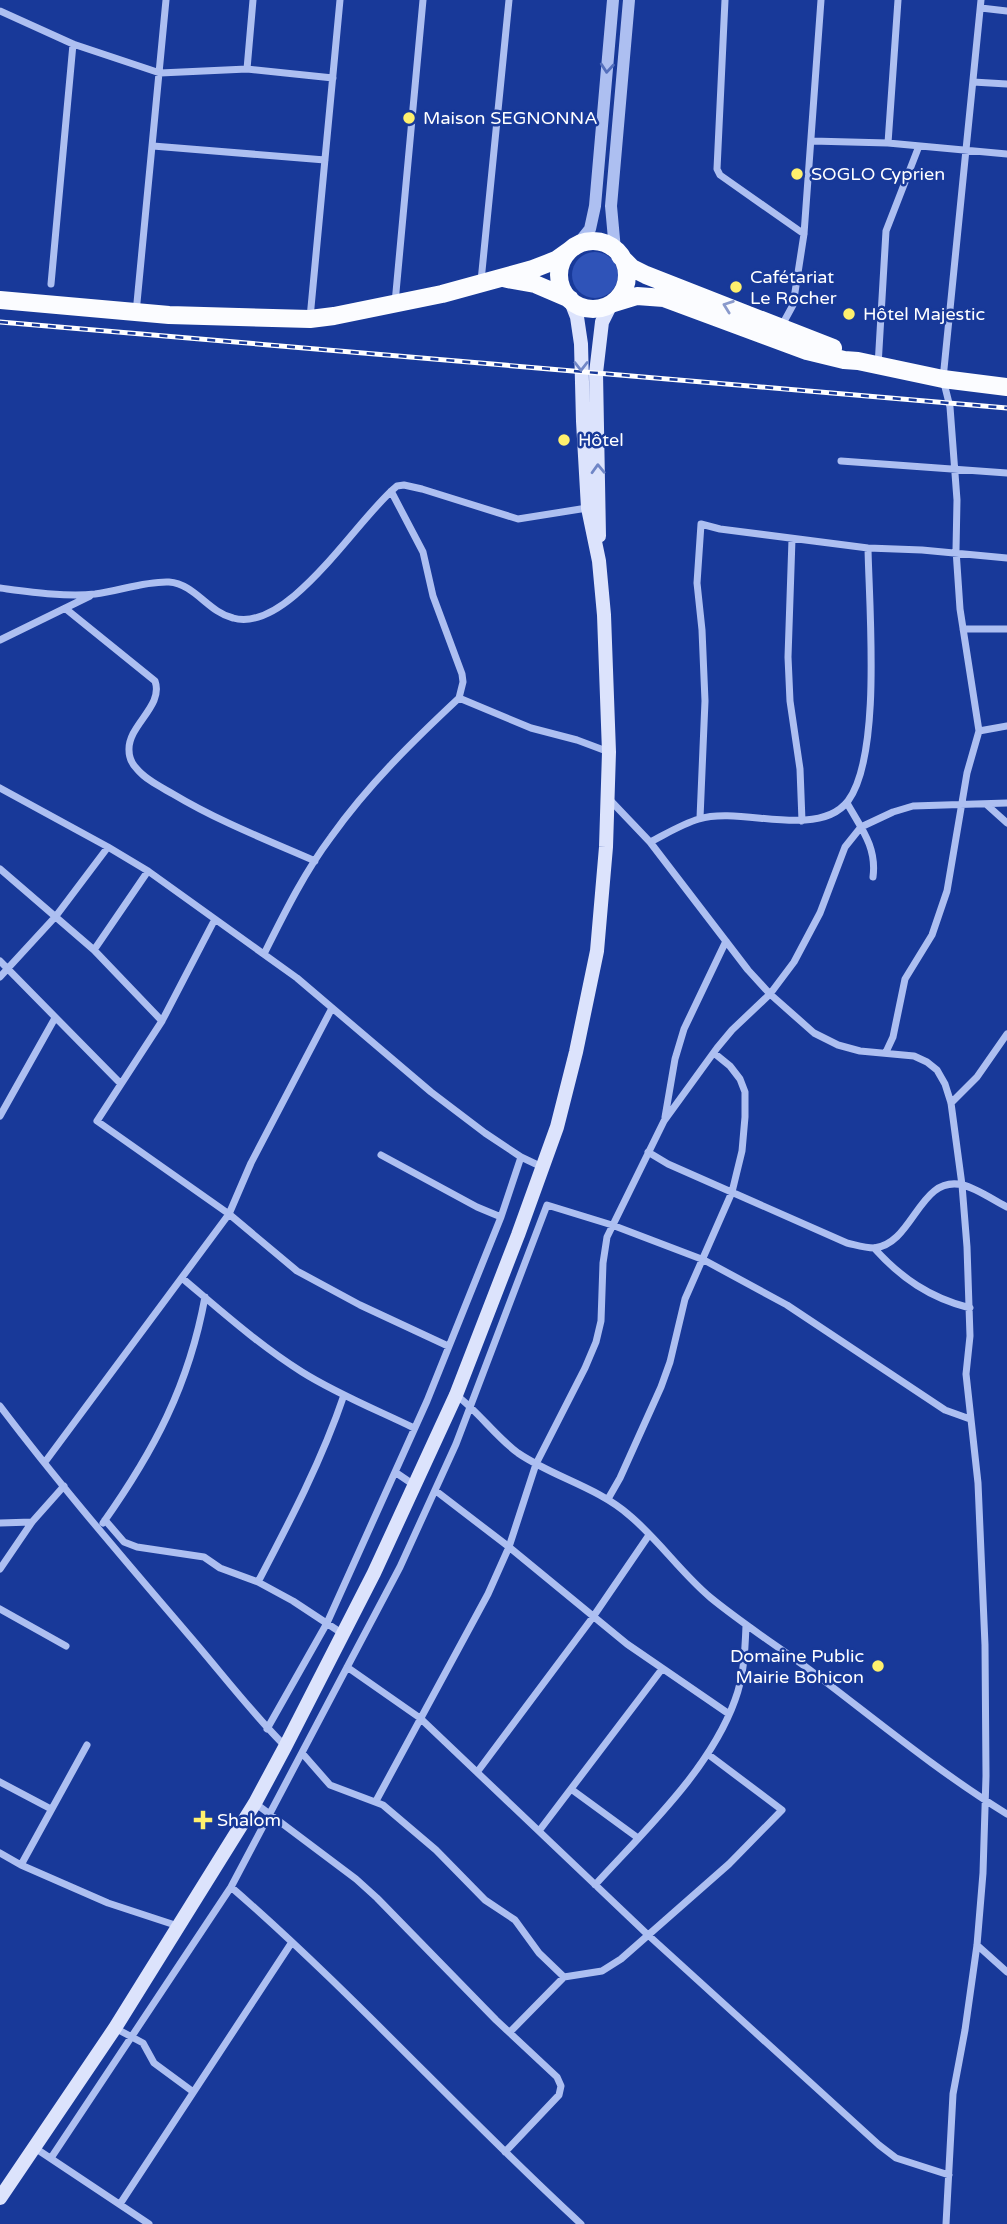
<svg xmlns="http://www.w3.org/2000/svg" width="1007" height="2224" font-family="'Varela Round',sans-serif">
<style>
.green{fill:#2f53b8}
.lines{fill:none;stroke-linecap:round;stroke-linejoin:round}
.minor{stroke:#adbff1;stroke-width:7}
.tertiary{stroke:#adbff1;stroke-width:12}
.secondary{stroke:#dce3fc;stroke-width:14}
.trunk{stroke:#fbfcff;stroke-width:18}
.rail-casing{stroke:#fff;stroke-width:5}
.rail{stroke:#183999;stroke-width:2.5;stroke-dasharray:8;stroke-linecap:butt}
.oneway{stroke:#546fbc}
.oneway2{stroke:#8a9acc}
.oneway3{stroke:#7086c6}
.poi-dot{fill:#fff06d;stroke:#183999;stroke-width:2.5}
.labels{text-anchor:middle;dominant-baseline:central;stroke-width:5;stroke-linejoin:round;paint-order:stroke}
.poi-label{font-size:18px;fill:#fff;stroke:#183999;text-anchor:start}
</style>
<rect width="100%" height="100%" fill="#183999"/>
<!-- green -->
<path class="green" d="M572 275a23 23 0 1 1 46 0a23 23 0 1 1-46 0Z"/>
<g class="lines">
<!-- minor -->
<path class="minor" d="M725 0 717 169 720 175 804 234
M981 8 1007 11
M0 11 73 44 160 73 247 69 333 78
M247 69 253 0
M973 82 1007 84
M812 141 888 143 1007 154
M888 143 898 0
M153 146 325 160
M481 281 509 0
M51 284 73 44
M395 303 423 0
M136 313 166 0
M310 318 340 0
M781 327 793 305 804 234 821 0
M878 366 886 231 919 146
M841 461 1007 473
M792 539 788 657 790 701 800 769 802 821
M0 588C31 592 65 597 95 594 119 591 145 581 169 582 195 584 208 612 233 618 289 634 358 517 397 486L404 485 422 489 518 519 587 508
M66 609 155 681C164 706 128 725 129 750 129 757 132 764 137 769 146 780 161 787 173 794 218 821 267 840 315 861
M963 629H1007
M0 640 90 596
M459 698 531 728 577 740 609 752
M979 731 1007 726
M0 788 108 847 148 871 297 978 431 1092 485 1133 521 1157 501 1217 427 1401 327 1623 267 1729
M610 800 650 842 748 970 770 994 814 1033 838 1045 860 1051 914 1056 927 1062 937 1070 945 1084 951 1103 962 1185 967 1247 970 1336 966 1374 978 1483 985 1645 986 1776 983 1873 977 1945 965 2030 953 2094 946 2224
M847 803C861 828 877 847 873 877
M987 805 1007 823
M700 818 705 701 702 630 697 583 701 524 720 529 868 548 922 550 1007 558
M650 842C666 834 682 824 699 819 727 810 774 823 805 820 821 819 838 814 848 801 882 755 869 607 868 548
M0 869 94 950 162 1021
M215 919 162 1021 97 1121 229 1214 297 1271 360 1305 448 1346
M94 950 148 871
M264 954C284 914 304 873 331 837 368 785 413 741 459 698L463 682 462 674 433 596 423 552 391 491
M0 961 121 1084
M0 977 56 916 108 847
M886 1052 893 1037 905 979 932 935 947 891 967 773 979 731 960 609 956 550 957 500 950 407 943 379 981 0
M951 1103 977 1077 1007 1034
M0 1116 55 1018
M665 1117 675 1059 684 1029 726 941
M648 1152 668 1164 847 1243C856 1245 865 1248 874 1248 914 1244 919 1174 963 1185 976 1188 995 1201 1007 1207
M381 1155 477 1207 501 1217
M521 1157 542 1167
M874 1248C901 1278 930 1298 970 1308
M182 1278C220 1310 259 1345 302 1372 337 1394 377 1410 414 1428
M456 1395C479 1412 495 1436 518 1453 553 1477 597 1487 629 1515 659 1540 681 1573 711 1598 743 1624 777 1646 810 1670 875 1719 937 1771 1007 1814
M0 1406C59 1484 123 1558 187 1633 220 1671 250 1711 285 1746
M45 1462 229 1214 251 1163 332 1008
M395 1472 414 1485
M436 1491 509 1547 627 1644 729 1714
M608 1499 620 1478 661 1387 670 1362 685 1299 732 1192 742 1151 745 1117V1092L740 1079 730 1066 714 1053
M105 1520 124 1542 137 1547 204 1557 220 1568 258 1582 293 1601 343 1634
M0 1523 32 1522
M103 1523C154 1451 189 1385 205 1297
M0 1569 32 1522 64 1486
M258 1582C290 1521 322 1460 344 1395
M0 1609 66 1646
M347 1667 420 1718 647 1934 879 2145 896 2158 949 2175
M302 1753 330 1785 383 1805 436 1850 485 1900 515 1920 539 1953 564 1977
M478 1771 593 1617 649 1535
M0 1782 51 1809
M571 1789 638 1838
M376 1801 488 1594 509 1547 536 1464 585 1368 596 1342 601 1321 603 1263 607 1237 664 1121 717 1048 732 1030 770 994 794 962 820 913 845 847 861 827 893 812 913 806 1007 803
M255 1803 356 1879 377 1898 496 2020 557 2077 561 2086 559 2095 505 2152
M539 1831 662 1669
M0 1853 21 1865 108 1903 178 1926
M21 1865 87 1745
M595 1885C644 1831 710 1770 735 1700 744 1676 745 1651 746 1626
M231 1887C353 1993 461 2114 581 2224
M977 1945 1007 1972
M115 2028 143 2043 154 2063 192 2091
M510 2032 564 1977 602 1971 621 1959 729 1864 782 1810 709 1755
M35 2148 149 2224
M51 2158 231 1887 400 1567 456 1444 547 1205 612 1225 704 1260 787 1305 945 1410 970 1419
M120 2204 292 1942"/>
<!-- tertiary -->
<path class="tertiary" d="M578 244 590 229 595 206 613 0
M615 250 611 206 629 0"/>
<!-- secondary -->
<path class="secondary" d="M599 536 596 373 602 322 611 304
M0 2198 115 2028 255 1803 285 1747 374 1573 456 1395 518 1235 557 1127 576 1052 597 951 606 847 609 752 604 615 599 561 588 508 583 421 581 344 577 317 570 299"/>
<!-- trunk -->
<path class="trunk" d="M559 275a34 34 0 1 1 68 0a34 34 0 1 1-68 0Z
M620 256 632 268 646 275 833 348
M507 279 535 284 570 299
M0 300 169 315 310 319 334 316 442 294 533 269 556 260 570 250
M611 304 637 296 664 298 807 351 844 360 858 361 943 379 1007 387"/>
<defs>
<path id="rail" d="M0 322 1007 408"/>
</defs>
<!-- rail casing -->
<use href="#rail" class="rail-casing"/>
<!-- rail -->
<use href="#rail" class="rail"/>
</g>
<!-- one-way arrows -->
<defs><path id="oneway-chevron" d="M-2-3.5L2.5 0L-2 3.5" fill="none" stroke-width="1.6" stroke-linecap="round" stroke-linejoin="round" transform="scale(1.75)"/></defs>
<use class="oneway" href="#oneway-chevron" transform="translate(607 68) rotate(95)"/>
<use class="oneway2" href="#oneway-chevron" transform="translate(728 306) rotate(-160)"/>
<g class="oneway3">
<use href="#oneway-chevron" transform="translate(581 366) rotate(90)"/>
<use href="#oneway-chevron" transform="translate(598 469) rotate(-92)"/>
</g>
<!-- markers -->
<g class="poi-dot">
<circle cx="409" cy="118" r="7"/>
<circle cx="797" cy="174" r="7"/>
<circle cx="736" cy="287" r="7"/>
<circle cx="849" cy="314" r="7"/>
<circle cx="564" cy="440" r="7"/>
<circle cx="878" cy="1666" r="7"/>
<path d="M199.5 1809.5h7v7h7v7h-7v7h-7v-7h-7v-7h7z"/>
</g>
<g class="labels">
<!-- poi labels -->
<g class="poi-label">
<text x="423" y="118">Maison SEGNONNA</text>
<text x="811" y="174">SOGLO Cyprien</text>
<text x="750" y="277">Cafétariat<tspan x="750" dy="21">Le Rocher</tspan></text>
<text x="863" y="314">Hôtel Majestic</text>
<text x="578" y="440">Hôtel</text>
<text x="864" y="1656" text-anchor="end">Domaine Public<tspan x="864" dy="21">Mairie Bohicon</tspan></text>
<text x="217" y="1820">Shalom</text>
</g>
</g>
</svg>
